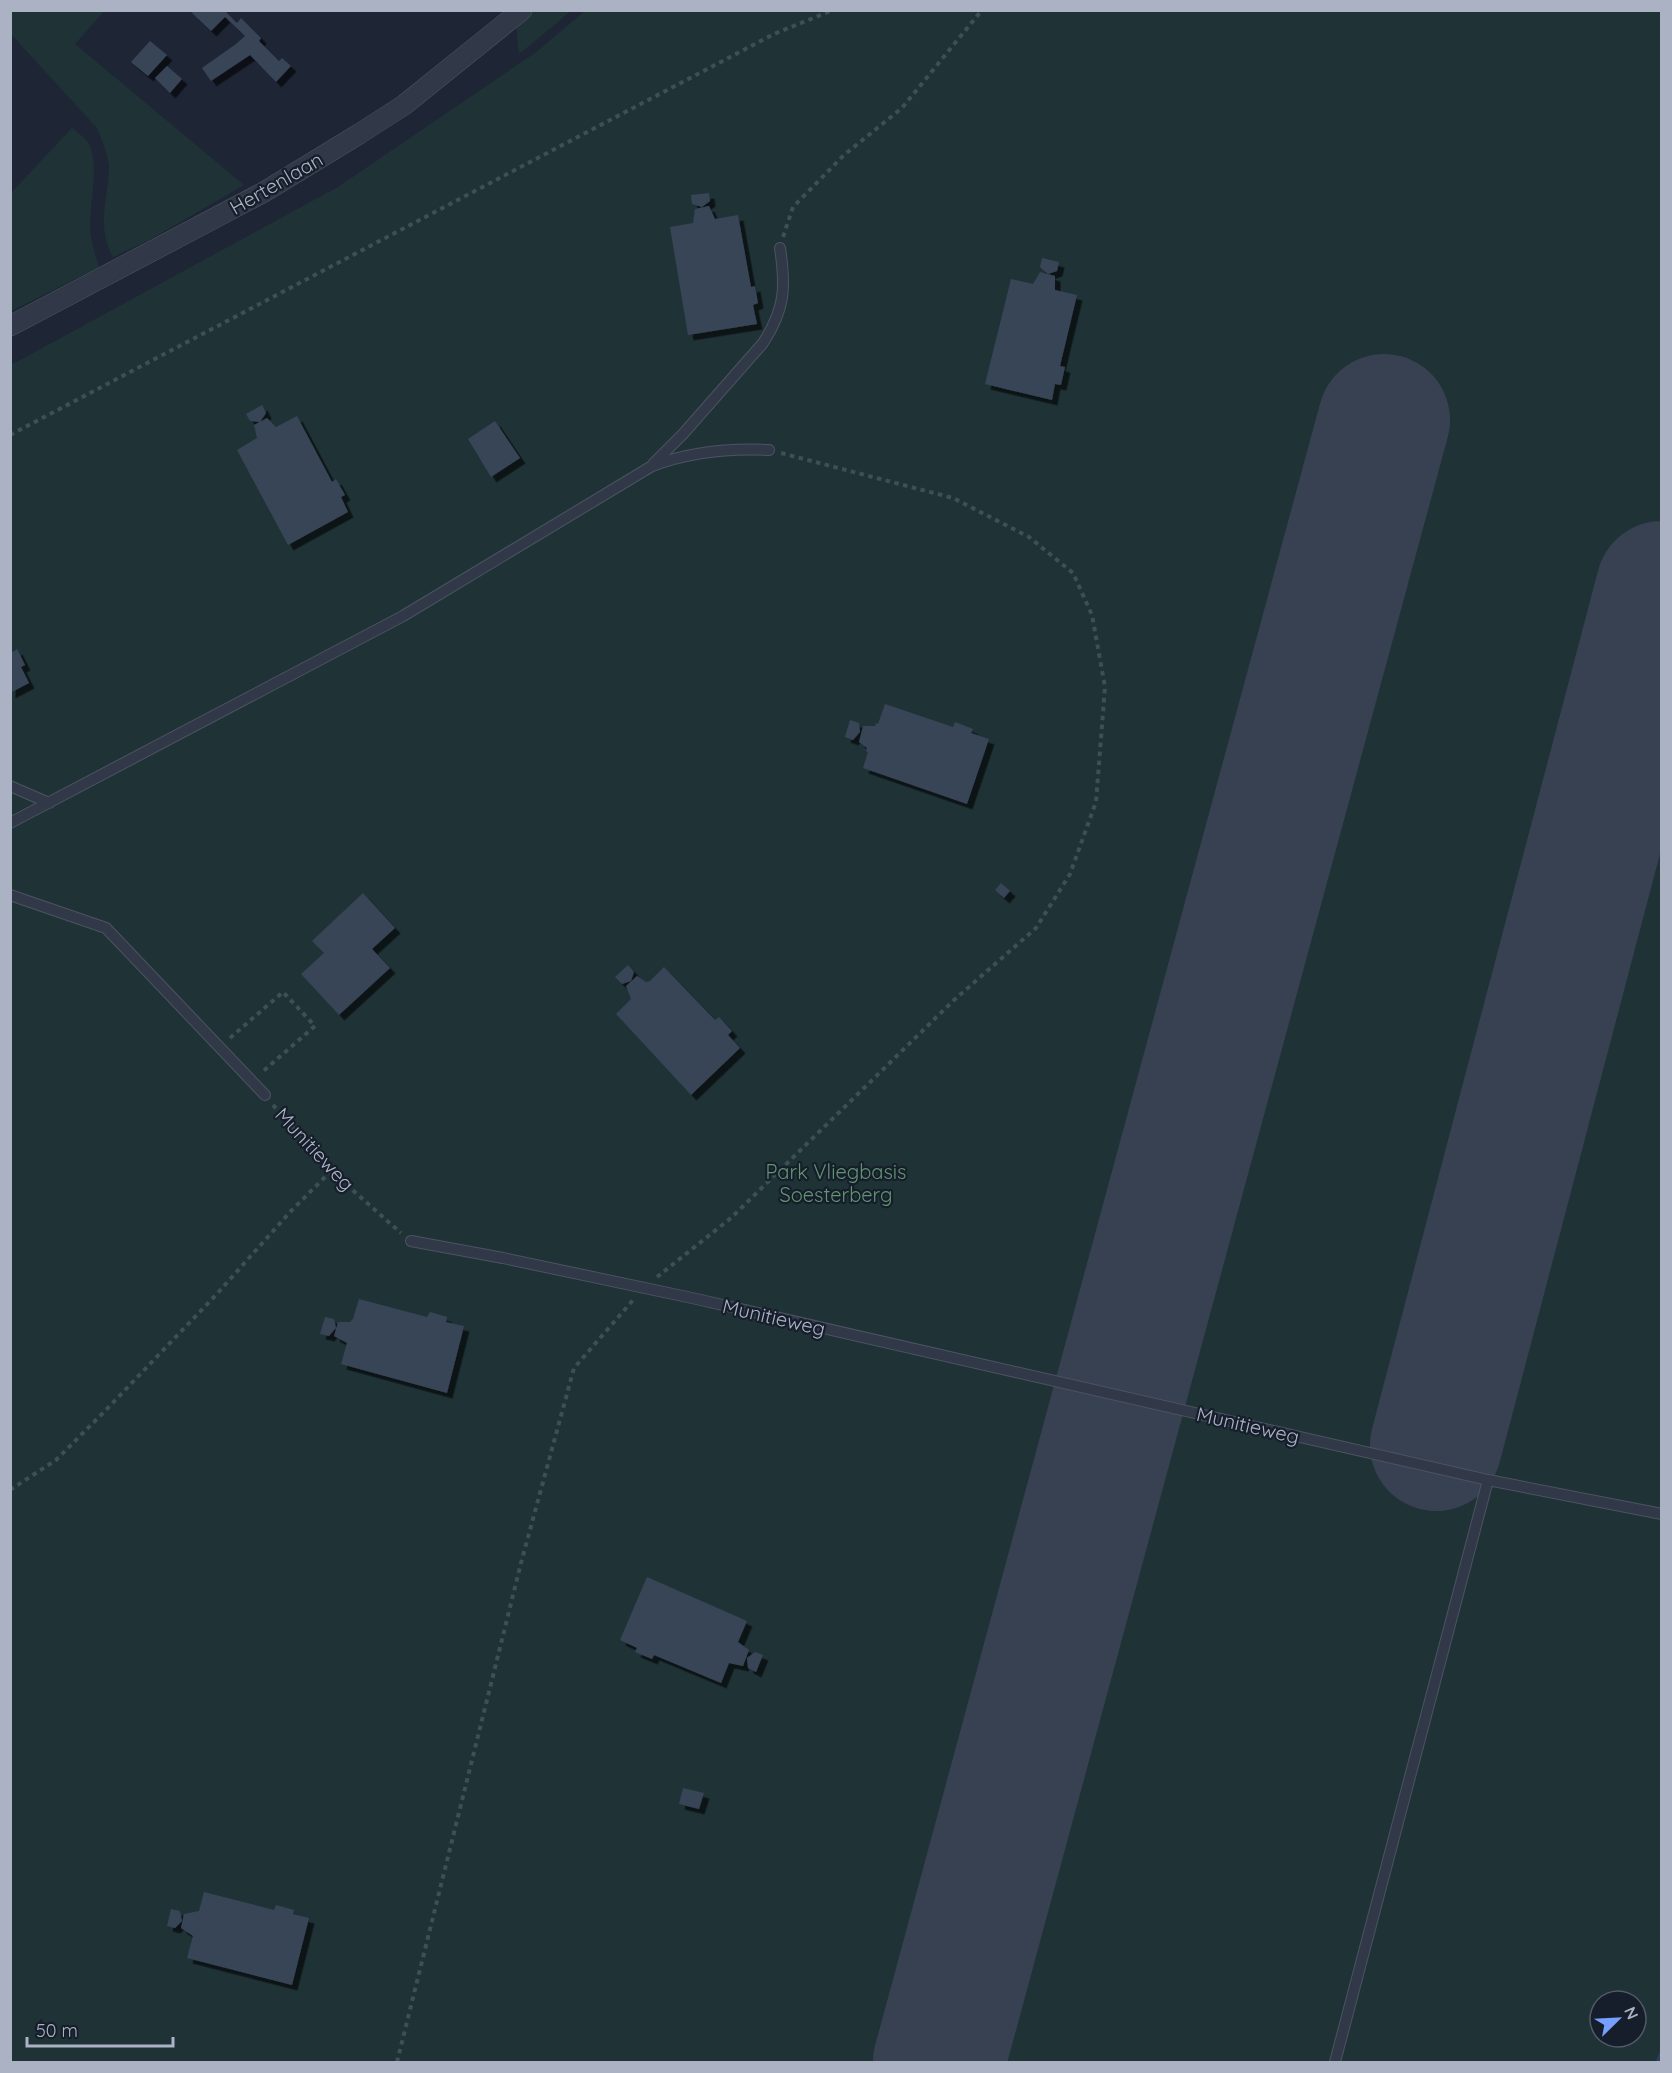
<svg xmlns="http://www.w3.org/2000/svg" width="1672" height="2073" font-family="Quicksand,sans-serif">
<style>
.green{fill:#1f3337;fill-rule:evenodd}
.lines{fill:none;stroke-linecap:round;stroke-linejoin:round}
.stream{stroke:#2f405f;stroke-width:6}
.runway{stroke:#384152;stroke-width:132}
.building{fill:#394457;filter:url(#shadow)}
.service-casing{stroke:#4c5362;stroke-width:12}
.minor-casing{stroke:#4c5362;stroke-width:21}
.path{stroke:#3d5055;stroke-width:4;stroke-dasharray:4.5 4.5;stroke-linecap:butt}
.service{stroke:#313847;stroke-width:10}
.minor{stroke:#313847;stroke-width:20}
.labels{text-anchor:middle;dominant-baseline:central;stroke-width:4.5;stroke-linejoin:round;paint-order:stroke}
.street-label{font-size:20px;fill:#aab2c4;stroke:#171e2b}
.park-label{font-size:20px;fill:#629572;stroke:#171e2b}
</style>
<defs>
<filter id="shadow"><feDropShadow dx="5.5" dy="5.5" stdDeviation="0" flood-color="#0009"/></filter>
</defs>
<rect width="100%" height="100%" fill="#1e2636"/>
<!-- green -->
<path class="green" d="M515 10 571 11 519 54Z
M10 11H104L75 44 244 185 149 240 113 257C96 227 108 201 109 169 109 155 102 141 97 128L11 34Z
M585 11H1661V2062H11V365L338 187 535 53ZM1600 2001H1636V2037H1600Z
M72 128C77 132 83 136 87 141 101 161 89 205 90 230 91 243 95 254 99 267L11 311V193Z"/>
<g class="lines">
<!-- stream -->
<path class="stream" d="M1659 2062 1662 2054"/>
<!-- runway -->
<path class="runway" d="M1436 1445 1662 587
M939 2062 1384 420"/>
</g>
<!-- building -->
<path class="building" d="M194 10H224L237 23 241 18 261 38 259 41 279 61 282 58 291 66 276 82 250 55 211 81 202 68 236 44 245 36 225 17 211 31 192 13Z
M150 41 167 55 148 76 131 62Z
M167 66 182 79 170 93 155 78Z
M709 193 710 201 702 207 692 204 691 195Z
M709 206 715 219 738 215 751 287 755 286 758 303 753 305 757 324 688 335 670 227 693 223 695 209Z
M1042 258 1059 262 1057 271 1048 274 1040 267Z
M1040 272 1055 276V290L1077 295 1060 366 1065 367 1061 385 1055 384 1052 400 985 384 1011 279 1033 284Z
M262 405 266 413 260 422 250 421 246 414Z
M297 416 332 482 336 479 345 495 341 497 348 512 288 545 237 450 257 438 254 425 267 418 276 427Z
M495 421 520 458 491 477 468 439Z
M10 648 13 652 17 649 25 665 21 667 29 683 10 693Z
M885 704 953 727 955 722 973 729 971 733 989 739 967 804 863 768 868 752 866 751 867 748 859 742 863 726H875L876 723 878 724Z
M850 720 859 723 860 732 853 740 845 737Z
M1001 883 1010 891 1004 898 995 890Z
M363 893 395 928 372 949 390 968 339 1015 301 974 324 953 312 941Z
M628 965 634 972 631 981 622 984 615 977Z
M664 967 715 1020 719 1017 732 1031 728 1035 740 1048 691 1095 616 1014 631 999 626 986 637 976 646 982 650 981Z
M359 1299 427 1317 430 1312 447 1317 446 1322 464 1326 447 1393 341 1364 347 1343 334 1336 338 1322H350L353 1319Z
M325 1317 334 1319 336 1328 329 1336 320 1334Z
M647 1577 747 1621 738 1642 749 1650 743 1666 729 1663 721 1683 654 1655 652 1659 635 1652 637 1648 620 1640Z
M755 1652 763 1655 756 1672 748 1668 747 1658Z
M683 1788 704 1793 699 1809 679 1804Z
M204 1892 274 1910 276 1905 294 1910 293 1914 309 1918 292 1985 187 1958 193 1936 181 1928 184 1914 199 1911Z
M171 1909 180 1911 182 1921 175 1928 167 1926Z"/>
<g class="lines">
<defs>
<path id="service" d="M653 464 683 434 763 343C785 309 786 288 780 248
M10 786 49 803
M10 823 403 616 652 466C690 452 729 448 769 450
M10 895 106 928 265 1095
M411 1241 503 1258 692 1298 1488 1480 1662 1514
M1335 2062 1488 1480"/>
<path id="minor" d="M10 326 264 192 359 134 404 105 522 10"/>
</defs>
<!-- service casing -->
<use href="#service" class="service-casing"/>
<!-- minor casing -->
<use href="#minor" class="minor-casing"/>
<!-- path -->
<path class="path" d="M783 237 793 207 844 155 902 108 982 10
M10 435 774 34 833 10
M230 1038 283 992 315 1026 261 1073
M273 1105 331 1171 401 1233
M657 1277 731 1218 953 1001 1036 928 1070 874 1096 802 1105 687 1092 615 1073 573 1029 537 953 498 781 453
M10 1490 56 1460 105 1411 215 1296 291 1211 331 1171
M397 2062 521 1563 574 1368 634 1299"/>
<!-- service -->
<use href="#service" class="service"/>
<!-- minor -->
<use href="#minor" class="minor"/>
</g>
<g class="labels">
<!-- street labels -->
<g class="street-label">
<text transform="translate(276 183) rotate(-30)">Hertenlaan</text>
<text transform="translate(315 1149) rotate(47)">Munitieweg</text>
<text transform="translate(774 1317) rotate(13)">Munitieweg</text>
<text transform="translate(1248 1425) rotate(13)">Munitieweg</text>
</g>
<!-- park labels -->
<g class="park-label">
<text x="836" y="1171">Park Vliegbasis<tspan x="836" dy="23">Soesterberg</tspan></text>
</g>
</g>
<!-- border -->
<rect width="1672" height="2073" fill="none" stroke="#aab2c4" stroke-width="24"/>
<!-- north arrow -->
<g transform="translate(1618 2019) rotate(66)"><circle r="28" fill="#171e2b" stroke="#525968" stroke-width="1.5"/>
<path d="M0-4.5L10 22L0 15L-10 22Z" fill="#76a0fe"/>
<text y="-9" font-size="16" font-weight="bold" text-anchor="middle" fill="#aab2c4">N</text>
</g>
<!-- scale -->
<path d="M27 2037v9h146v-9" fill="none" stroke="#aab2c4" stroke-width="3"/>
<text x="36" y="2037" font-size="18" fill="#aab2c4" stroke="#171e2b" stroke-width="4.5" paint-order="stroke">50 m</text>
</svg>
